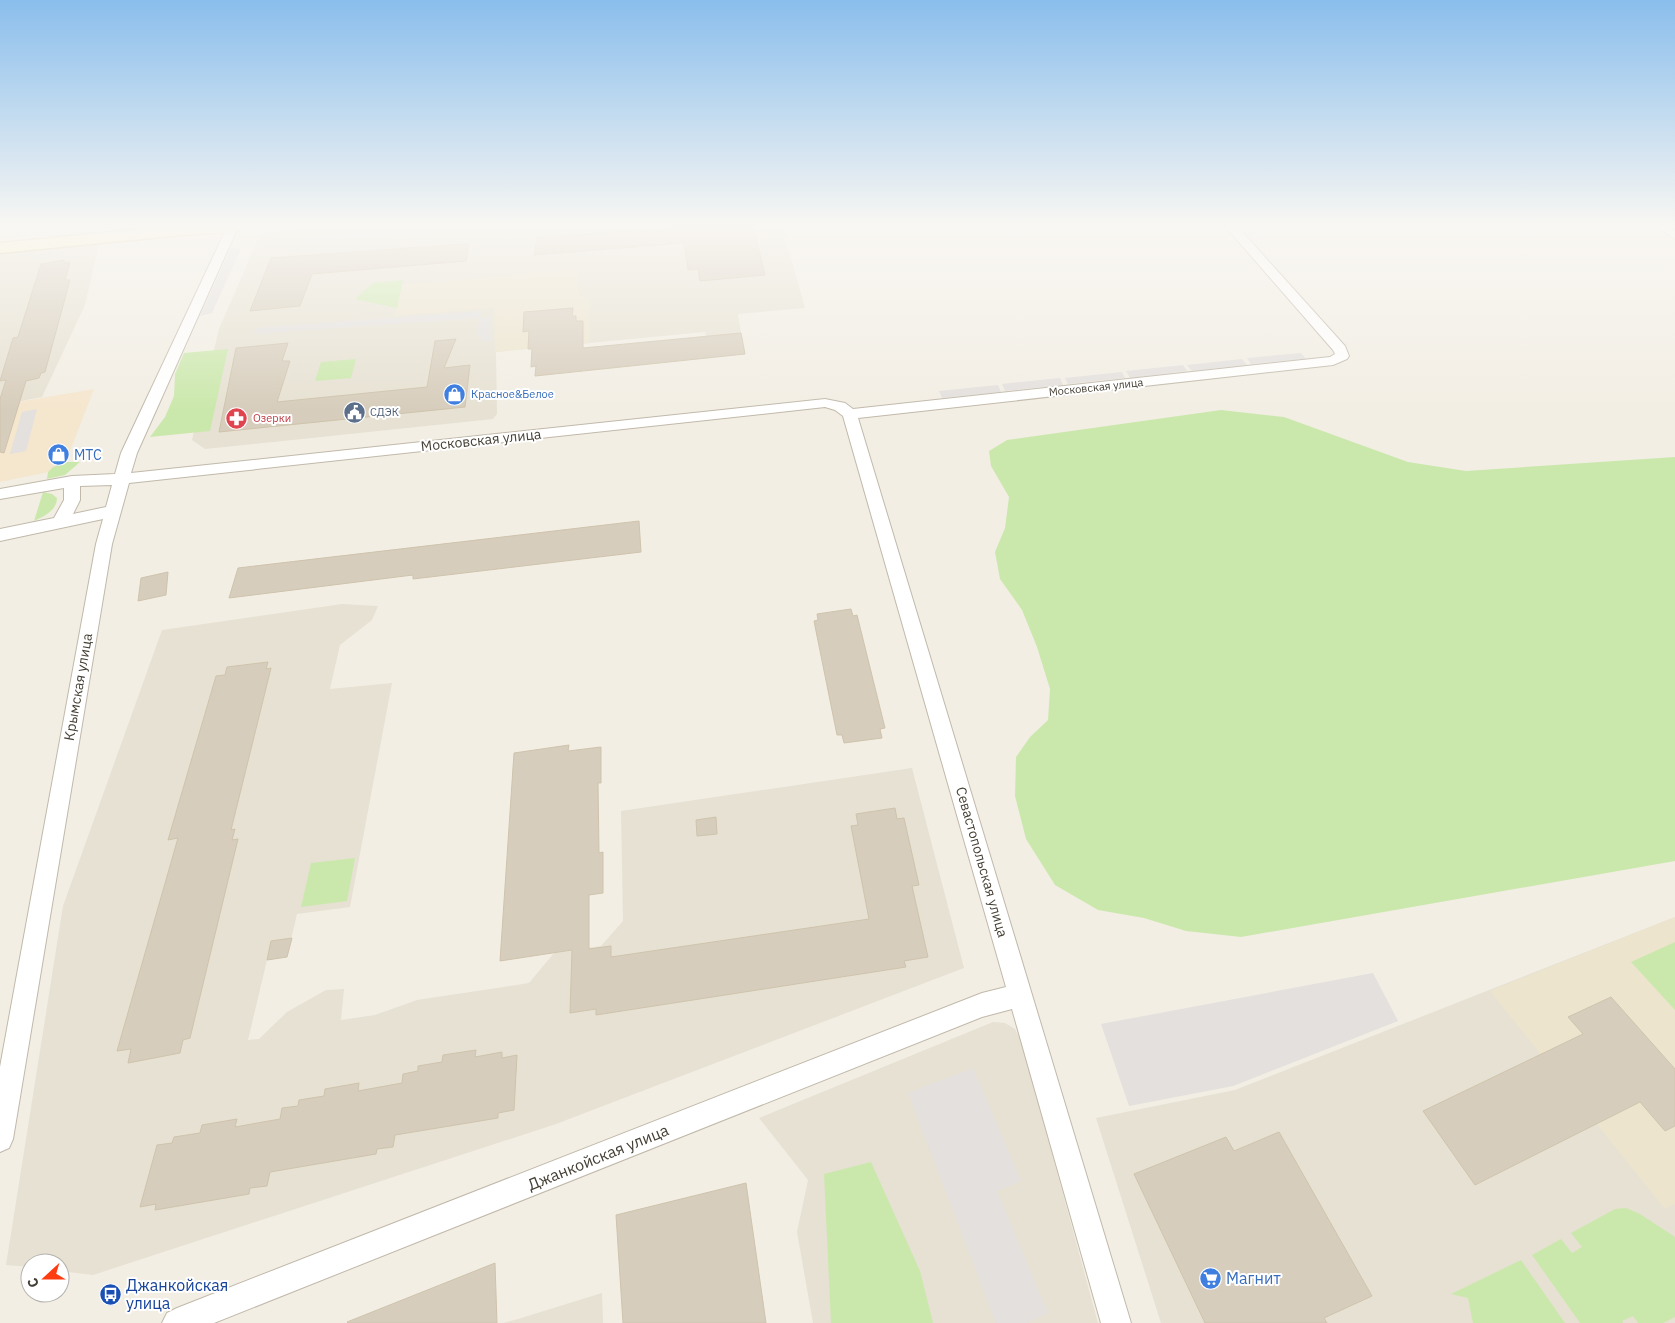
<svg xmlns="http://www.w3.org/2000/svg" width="1675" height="1323" font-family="'IBM Plex Sans',sans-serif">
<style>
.residential{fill:#e6e1d2}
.commercial{fill:#f5e6ce}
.education{fill:#ece4cd}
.green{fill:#cbe8ac}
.parking{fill:#e3e0dd}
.building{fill:#d7cdbc;stroke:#cfc3ac}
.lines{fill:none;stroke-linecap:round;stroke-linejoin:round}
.street-casing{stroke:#c1b9aa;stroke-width:2}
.secondary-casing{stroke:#d4c493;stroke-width:3}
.street{fill:#fff;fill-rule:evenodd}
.secondary{fill:#fff2c1;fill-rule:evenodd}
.labels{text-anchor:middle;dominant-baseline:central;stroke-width:4;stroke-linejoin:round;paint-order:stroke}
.far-street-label{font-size:11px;fill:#443f34;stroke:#fff}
.far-shop-label{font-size:11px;fill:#366cbe;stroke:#fff;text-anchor:start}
.far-service-label{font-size:11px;fill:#4e5e75;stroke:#fff;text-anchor:start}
.far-health-label{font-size:11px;fill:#be3a42;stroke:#fff;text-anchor:start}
.street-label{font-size:14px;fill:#443f34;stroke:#fff}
.shop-label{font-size:14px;fill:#366cbe;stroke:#fff;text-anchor:start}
.near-street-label{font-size:16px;fill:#443f34;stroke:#fff}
.near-shop-label{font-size:16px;fill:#366cbe;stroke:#fff;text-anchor:start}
.near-transit-label{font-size:16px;fill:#164399;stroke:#fff;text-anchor:start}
</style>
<rect width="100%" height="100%" fill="#f2eee4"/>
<!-- residential -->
<path class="residential" d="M359 225H782L805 308 738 314 741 333 706 337 705 332 496 352 497 414 493 419 205 449 192 440 219 329 259 237 269 232Z
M90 244 96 245 98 248 85 305 42 397 0 405V254Z
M342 604 378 606 372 620 340 645 330 689 392 683 350 907 297 914 287 957 267 960 248 1040 259 1039 287 1012 326 990 344 989 341 1020 375 1015 417 1000 529 983 554 953 601 946 623 921 621 811 912 768 964 968 556 1124 93 1275 60 1271V1263H30V1267L6 1265 63 906 162 630Z
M1675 917V1323H1161L1096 1118 1235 1090Z
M993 1022 1005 1023 1015 1029 1022 1043 1098 1323H813L797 1232 808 1180 759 1118Z
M602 1293 603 1323H503L518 1319Z"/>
<!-- commercial -->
<path class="commercial" d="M94 389 63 469 0 482V405Z"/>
<!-- education -->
<path class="education" d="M578 269V293L590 303V343L495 352 494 308 395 316 402 285Z
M1675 917V1204L1665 1209 1490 991Z"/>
<!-- green -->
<path class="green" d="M403 280 397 308 355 299 373 283Z
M228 349 210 431 150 437 165 417 174 396 175 374 184 353Z
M356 359 351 378 315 381 321 362Z
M1221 410 1284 417 1408 462 1466 471 1675 457V861L1241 937 1186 931 1144 918 1098 910 1055 885 1026 839 1015 796 1016 757 1030 737 1048 720 1050 689 1037 647 1022 610 1000 579 995 552 1005 528 1009 497 991 466 989 451 1007 440Z
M67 462H80L65 475 47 479 48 472 53 467Z
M43 492 52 494 57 498C57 510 45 516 34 521Z
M355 858 347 901 301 907 311 863Z
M1675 942V1010L1631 962Z
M871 1162 920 1271 933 1323H831L824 1174Z
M1626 1208 1640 1214 1675 1237V1317L1663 1323H1638L1633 1316 1622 1321 1623 1323H1580L1532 1255 1561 1239 1572 1253 1582 1247 1571 1233 1615 1209Z
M1521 1260 1565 1323H1473L1468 1298 1451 1294Z"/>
<!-- parking -->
<path class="parking" d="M457 225V230L293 243 301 238Z
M231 248 241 249 212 313 200 316Z
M481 311 480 318 491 317 489 334H492V341L481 342V336H477L479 318 253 334 256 328Z
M1301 353 1306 359 1251 364 1247 358Z
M1242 359 1247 365 1192 371 1187 365Z
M1183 365 1187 371 1130 378 1126 371Z
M1122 372 1125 378 1068 384 1065 378Z
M1060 378 1063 385 1005 391 1002 384Z
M998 385 1001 392 942 398 939 391Z
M37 409 26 451 10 454 22 412Z
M1373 973 1398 1021 1233 1086 1129 1106 1101 1024Z
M973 1068 1021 1181 997 1191 1048 1313 1027 1323H996L908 1093Z"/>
<!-- building -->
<path class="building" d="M694 225H753L765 275 700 281 698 269 688 270 684 243 534 255 537 238Z
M462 244H469L466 261 312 274 300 306 250 311 271 258Z
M64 260V263L70 262 65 280H70L45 372 41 373 39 378 26 381 4 453 0 452V399L6 380 0 381 13 338 18 337 41 264Z
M573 308 572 316H576V321H583V348L741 333 745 354 535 376 536 366 531 367 532 349H528L529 331 523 332 524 312Z
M456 339 444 368 470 365 465 407 219 432 236 348 288 343 282 361H290L277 402 427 387 435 341Z
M639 521 641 552 413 579V575L229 598 238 568Z
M168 572 166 595 138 601 141 578Z
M851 609 853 616 857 615 885 728 880 729 882 738 844 743 842 735H837L814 621 818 620 817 614Z
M268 662 266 669 271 668 231 830 235 829 232 840 238 839 190 1038 183 1040 180 1053 128 1063 131 1049 117 1051 178 838 168 840 216 676 225 675 227 667Z
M569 745 568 751 601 747V783H598L599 853 603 852V893L589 895V949L611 946V957L869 919 851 826 858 825 856 814 895 808 897 819 904 818 919 885 912 886 928 957 904 961 906 967 596 1015V1009L570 1013 572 950 500 961 514 753Z
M716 817 717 834 697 836 696 820Z
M292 938 287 957 267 960 271 941Z
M1611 997 1675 1069V1126L1665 1131 1640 1102 1475 1185 1423 1111 1583 1034 1568 1017Z
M476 1050 475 1057 502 1052V1058L517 1055 514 1110 498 1113V1118L395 1135 393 1147 377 1149 376 1154 270 1172 267 1186 250 1188 249 1194 155 1210 156 1204 140 1207 157 1145 172 1143 174 1137 200 1133 202 1125 237 1119 235 1127 280 1119 282 1108 298 1106 299 1100 324 1096 325 1089 359 1083 358 1091 402 1083 403 1074 418 1071V1066L442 1062 443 1055Z
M1279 1132 1372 1296 1324 1318 1327 1323H1205L1134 1174 1226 1137 1234 1151Z
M746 1183 766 1323H623L616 1215Z
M495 1263 497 1323H348L347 1322Z"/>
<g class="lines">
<defs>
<path id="street" d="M228 225H236L238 227 137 453 131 473 825 399 845 403 853 409 1330 357 1335 354 1333 350 1224 225H1236L1345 346 1349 356 1347 359 1333 365 858 418 1131 1323H1101L1012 1009 982 1017 214 1323H162L167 1313 177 1308 982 993 1006 987 843 416 835 410 825 407 129 483 112 544 13 1139 9 1148 0 1152V1067L96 544 103 519 0 541V529L54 518 64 500V488L0 499V489L72 476 115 474 121 453ZM112 485 106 507 73 514 80 500V486Z
M1654 225H1668L1675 230V239Z"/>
<path id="secondary" d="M184 225H241L238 231 232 232 193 234 0 253V243Z"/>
</defs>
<!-- street casing -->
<use href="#street" class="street-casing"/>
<!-- secondary casing -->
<use href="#secondary" class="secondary-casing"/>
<!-- street -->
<use href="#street" class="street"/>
<!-- secondary -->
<use href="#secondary" class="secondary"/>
</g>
<!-- sky -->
<linearGradient id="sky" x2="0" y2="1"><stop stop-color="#8abeec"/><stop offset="0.55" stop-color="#f9f7f3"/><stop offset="1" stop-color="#f9f7f3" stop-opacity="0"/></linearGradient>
<rect width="1675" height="410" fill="url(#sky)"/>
<!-- icons -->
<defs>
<symbol id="shop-disc" viewBox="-11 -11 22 22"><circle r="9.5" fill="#3f7fe0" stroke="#fff"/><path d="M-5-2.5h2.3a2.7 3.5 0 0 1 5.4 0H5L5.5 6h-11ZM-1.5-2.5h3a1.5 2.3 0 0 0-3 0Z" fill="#fff"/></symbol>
<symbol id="civic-disc" viewBox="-11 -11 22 22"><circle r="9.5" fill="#5c6f8a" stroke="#fff"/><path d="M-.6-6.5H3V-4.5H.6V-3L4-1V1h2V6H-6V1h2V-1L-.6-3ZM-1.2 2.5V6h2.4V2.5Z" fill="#fff"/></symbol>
<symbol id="pharmacy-disc" viewBox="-11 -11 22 22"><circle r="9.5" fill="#e0444e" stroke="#fff"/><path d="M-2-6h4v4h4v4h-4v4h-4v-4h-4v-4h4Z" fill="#fff"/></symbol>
<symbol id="supermarket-disc" viewBox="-11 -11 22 22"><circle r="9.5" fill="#3f7fe0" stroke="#fff"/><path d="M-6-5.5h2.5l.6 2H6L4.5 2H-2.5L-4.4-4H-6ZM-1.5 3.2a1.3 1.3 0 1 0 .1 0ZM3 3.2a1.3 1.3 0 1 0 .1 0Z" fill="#fff"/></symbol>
<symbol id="bus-disc" viewBox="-11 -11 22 22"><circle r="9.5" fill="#1a4fb4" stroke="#fff"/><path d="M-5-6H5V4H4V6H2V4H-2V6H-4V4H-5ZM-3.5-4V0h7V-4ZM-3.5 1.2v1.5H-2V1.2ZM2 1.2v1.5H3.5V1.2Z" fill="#fff"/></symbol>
</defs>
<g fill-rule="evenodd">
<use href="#shop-disc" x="442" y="382" width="25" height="25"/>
<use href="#civic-disc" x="342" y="400" width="25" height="25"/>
<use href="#pharmacy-disc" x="224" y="406" width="25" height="25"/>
<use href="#shop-disc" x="46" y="442" width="25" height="25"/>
<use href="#supermarket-disc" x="1198" y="1266" width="25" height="25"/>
<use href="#bus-disc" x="98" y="1282" width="25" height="25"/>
</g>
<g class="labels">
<!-- far-street labels -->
<g class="far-street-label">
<text transform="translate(1096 387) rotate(-6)">Московская улица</text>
</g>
<!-- far-shop labels -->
<g class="far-shop-label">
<text x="471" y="394">Красное&amp;Белое</text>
</g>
<!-- far-service labels -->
<g class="far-service-label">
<text x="370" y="412">СДЭК</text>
</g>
<!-- far-health labels -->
<g class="far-health-label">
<text x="253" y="418">Озерки</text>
</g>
<!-- street labels -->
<g class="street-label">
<text transform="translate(481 440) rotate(-6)">Московская улица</text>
<text transform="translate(78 687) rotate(-80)">Крымская улица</text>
<text transform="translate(982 862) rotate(74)">Севастопольская улица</text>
</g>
<!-- shop labels -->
<g class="shop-label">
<text x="74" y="455">МТС</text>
</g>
<!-- near-street labels -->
<g class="near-street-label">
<text transform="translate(598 1157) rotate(-22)">Джанкойская улица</text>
</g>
<!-- near-shop labels -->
<g class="near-shop-label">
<text x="1226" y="1278">Магнит</text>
</g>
<!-- near-transit labels -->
<g class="near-transit-label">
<text x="126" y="1285">Джанкойская<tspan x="126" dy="18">улица</tspan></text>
</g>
</g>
<!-- north arrow -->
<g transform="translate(45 1278) rotate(249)"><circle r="24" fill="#ffffff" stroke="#b4b2ae"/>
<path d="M0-4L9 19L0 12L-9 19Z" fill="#fd3c10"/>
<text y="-8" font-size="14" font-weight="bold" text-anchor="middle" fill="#443f34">С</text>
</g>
</svg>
